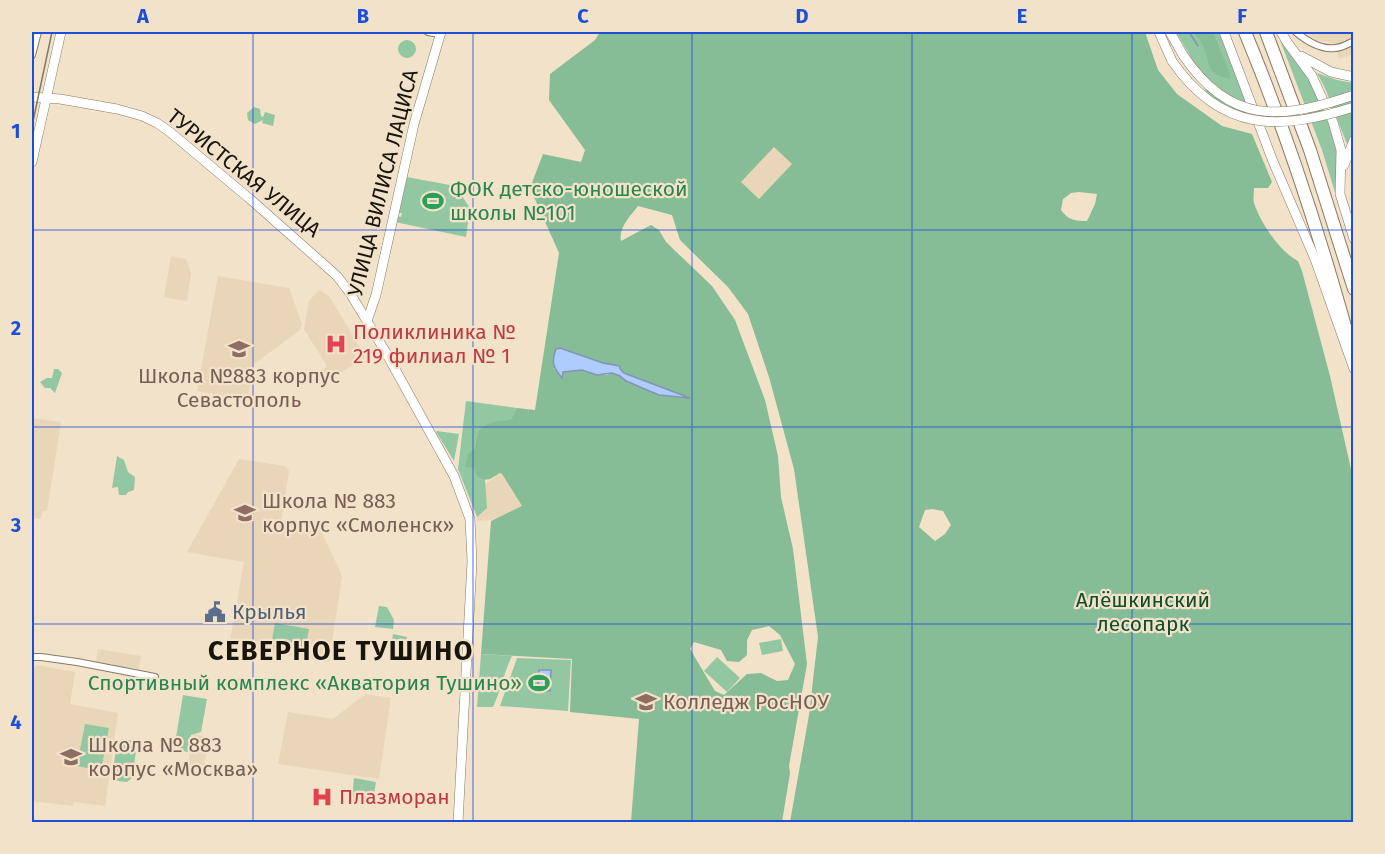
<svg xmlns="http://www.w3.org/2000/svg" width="1385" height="854" font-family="'Fira Sans',sans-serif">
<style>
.built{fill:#e9d5b8}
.green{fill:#93c7a2}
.forest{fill:#86bc96;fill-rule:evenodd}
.water{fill:#aeccfe;stroke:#8195b5;stroke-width:1.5}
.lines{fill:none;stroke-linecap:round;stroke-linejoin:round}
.stream{stroke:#8195b5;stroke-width:1.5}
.street-casing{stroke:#887964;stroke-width:8}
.secondary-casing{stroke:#887964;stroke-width:10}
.highway-casing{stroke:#887964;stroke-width:14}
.street{stroke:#fff;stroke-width:6}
.secondary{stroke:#fff;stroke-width:9}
.highway{stroke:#fff;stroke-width:12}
.tram{stroke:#837969;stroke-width:1.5}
.secondary-bridge-casing{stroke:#887964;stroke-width:10;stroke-linecap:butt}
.secondary-bridge{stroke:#fff;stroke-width:9}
.grid{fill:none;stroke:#1d4ed8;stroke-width:1.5;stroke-opacity:0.55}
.labels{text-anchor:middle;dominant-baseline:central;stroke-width:4.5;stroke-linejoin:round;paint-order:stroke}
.street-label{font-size:21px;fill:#19140c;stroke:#f2e2ca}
.leisure-label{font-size:21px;fill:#27864d;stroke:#f2e2ca;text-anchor:start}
.health-label{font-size:21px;fill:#be3a42;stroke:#f2e2ca;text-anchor:start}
.education-label{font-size:21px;fill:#785e54;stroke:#f2e2ca;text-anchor:start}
.park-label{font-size:21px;fill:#0f4e2a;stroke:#f2e2ca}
.service-label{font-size:21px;fill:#4e5e75;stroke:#f2e2ca;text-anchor:start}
.district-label{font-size:27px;font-weight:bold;letter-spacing:1.5px;fill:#19140c;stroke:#f2e2ca}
.neatline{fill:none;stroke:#1d4ed8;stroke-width:2}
.grid-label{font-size:20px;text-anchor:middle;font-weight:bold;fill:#1d4ed8}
</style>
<rect width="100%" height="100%" fill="#f2e2ca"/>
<!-- built -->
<path class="built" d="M1307 32H1353V54L1339 59 1334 43 1317 40Z
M774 147 792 164 759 199 741 182Z
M171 256 186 259 191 273 187 301 164 297Z
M218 276 289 288 302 324 300 330 254 364 247 400 197 391Z
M319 290 329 296 366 357 327 381 322 371 327 366 304 329 309 301Z
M32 418 61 422 47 511H43L41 519 32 518Z
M239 459 285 466 289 471 281 522 319 527 340 571 342 577 329 662 229 646 244 562 187 552Z
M501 473 523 508 491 520 478 521 477 517 487 508 478 489Z
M98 649 141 656 139 669 96 663Z
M37 665 75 672 70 704 118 713 105 806 74 802 73 806 32 801V670Z
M365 694 391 698 379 779 278 764 288 712 333 719Z
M193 734 209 737 204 767 188 765Z"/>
<!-- green -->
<path class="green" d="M1176 32H1220L1255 125 1213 107 1188 52Z
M1280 40 1312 82 1332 130 1338 154 1335 186 1338 202 1322 150Z
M398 49a9 9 0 1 1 18 0a9 9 0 1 1-18 0Z
M1317 73 1337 80 1353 83V135L1347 144 1325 88Z
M254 107 260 109 261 116 263 117 265 112 275 115 273 126 262 123 263 120 255 124 248 120 247 113Z
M407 177 455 186 470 208 466 237 395 222 396 216 401 217 402 213H399Z
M54 369H58L62 373 55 393 50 388H45L40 382 47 378H52Z
M466 401 517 408 511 419C472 427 476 431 474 468L482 480H485L487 508 477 517 458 469Z
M437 431 459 434 454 461 436 432Z
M117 456 124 460 128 472 135 477 134 490 128 492 126 495H119L118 487 112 488Z
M379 606 387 607 394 620 393 629 375 627Z
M275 623 309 629 305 651 271 646Z
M393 634 407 637 404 650 389 659Z
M781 639 783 651 762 655 759 643Z
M481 654 512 656C504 672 501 690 493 707H477Z
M717 657 740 678 727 692 704 671Z
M517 658 571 660 568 711 500 706Z
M183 695 207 699 201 732 191 735 188 752 174 749Z
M85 724 109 728 101 771 77 766Z
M122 739 134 741 137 745 132 778 127 782 117 781 112 776 117 743Z
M354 778 376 782 373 800 352 797Z"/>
<!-- forest -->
<path class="forest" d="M600 32H1145L1158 70 1177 94 1222 126 1252 134 1272 182 1268 188H1254C1254 193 1253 199 1254 203 1260 222 1280 252 1298 261L1302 271 1330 376 1353 478V822H790L809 715 818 637 794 469 769 377 748 314 728 287 680 240 672 215 638 206C631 215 618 228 621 241L651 225 659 230 666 242 712 286 735 320 765 400 778 456 781 497 793 549 807 664 789 766 790 773 782 822H631L639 719 570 712 572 659 481 654 491 521 522 506 502 474 500 473 490 479 483 480 477 476 474 468 465 467 468 455 475 448C476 422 490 423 511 419L517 408 535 410 559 253 530 188 543 154 581 162 585 150 549 100 550 74 595 40ZM774 147 792 164 759 199 741 182ZM1079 192 1097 194 1095 204 1087 221C1075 221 1068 220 1061 210L1063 199 1071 193ZM560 348 603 363 619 366 620 369 624 373 687 398 659 395 626 381 620 376 612 373 607 375 582 370 563 372 562 376 554 368ZM932 509 943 511 951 525 945 534 935 541 919 527 925 510ZM769 626 780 635 795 664 788 680 777 681 761 673 747 674 724 695 715 691 690 649 694 642 721 650 727 661 739 662 747 655V640L752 630Z
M1193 32H1213L1230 74V79C1203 74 1212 62 1202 44 1200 39 1196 35 1193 32Z"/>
<!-- water -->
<path class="water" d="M560 348 603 363 620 366V369L624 373 690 398 659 395 626 381 620 376 612 373 597 375 582 370 563 372 562 378C553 367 551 363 556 349Z
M539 670H551L550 691 538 690Z"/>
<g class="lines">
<!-- stream -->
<path class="stream" d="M1189 32 1198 46"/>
<defs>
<path id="street" d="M428 32 440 34
M1296 32C1306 41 1322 50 1335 48 1341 48 1348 44 1354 41
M32 55 38 32
M32 657H41L77 662 155 677"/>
<path id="secondary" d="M1159 32 1172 61
M1170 32 1183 55
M1224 32 1272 159 1315 259 1354 369
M1281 32 1287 42 1312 76 1333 122 1341 150 1340 194 1354 239
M1301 56 1331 72 1354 77
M32 97 60 99 117 109 142 116 157 123 170 132 250 199 337 276 350 293 385 351 454 476 470 519 472 562 458 822
M32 162 61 32
M1344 165 1354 140
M367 321 376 295 414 124 441 32"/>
<path id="highway" d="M1245 32C1289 138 1324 248 1354 359
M1266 32 1310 150 1354 289"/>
</defs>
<!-- street casing -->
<use href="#street" class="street-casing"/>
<!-- secondary casing -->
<use href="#secondary" class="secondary-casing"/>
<!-- highway casing -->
<use href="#highway" class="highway-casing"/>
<!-- street -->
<use href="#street" class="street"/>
<!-- secondary -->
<use href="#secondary" class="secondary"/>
<!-- highway -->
<use href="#highway" class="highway"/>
<!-- tram -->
<path class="tram" d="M32 126 52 32"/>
<defs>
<path id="secondary-bridge" d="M1183 55C1230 125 1281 120 1354 95
M1172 61C1221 132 1278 131 1354 107"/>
</defs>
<!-- secondary-bridge casing -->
<use href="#secondary-bridge" class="secondary-bridge-casing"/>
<!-- secondary-bridge -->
<use href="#secondary-bridge" class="secondary-bridge"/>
</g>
<!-- grid -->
<path class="grid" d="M253 32V822M473 32V822M692 32V822M912 32V822M1132 32V822M32 230H1354M32 427H1354M32 624H1354"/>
<!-- icons -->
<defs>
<symbol id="stadium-bare" viewBox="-9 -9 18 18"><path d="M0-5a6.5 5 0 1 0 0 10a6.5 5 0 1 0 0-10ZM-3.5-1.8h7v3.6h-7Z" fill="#2e9e5b" stroke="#f2e2ca" stroke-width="2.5" paint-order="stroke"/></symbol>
<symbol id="hospital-bare" viewBox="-9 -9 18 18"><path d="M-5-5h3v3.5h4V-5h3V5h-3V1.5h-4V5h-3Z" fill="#e0444e" stroke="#f2e2ca" stroke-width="2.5" paint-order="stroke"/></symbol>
<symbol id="school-bare" viewBox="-9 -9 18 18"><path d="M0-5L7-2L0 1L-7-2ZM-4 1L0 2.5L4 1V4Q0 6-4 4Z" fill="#8d6e63" stroke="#f2e2ca" stroke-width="2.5" paint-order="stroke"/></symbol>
<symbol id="civic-bare" viewBox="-9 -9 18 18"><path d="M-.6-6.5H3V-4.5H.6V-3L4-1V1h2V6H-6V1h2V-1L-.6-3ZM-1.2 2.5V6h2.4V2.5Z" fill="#5c6f8a" stroke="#f2e2ca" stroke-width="2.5" paint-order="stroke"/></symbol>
<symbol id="university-bare" viewBox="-9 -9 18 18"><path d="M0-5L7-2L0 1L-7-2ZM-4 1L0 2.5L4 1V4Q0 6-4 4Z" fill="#8d6e63" stroke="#f2e2ca" stroke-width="2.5" paint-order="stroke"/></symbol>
</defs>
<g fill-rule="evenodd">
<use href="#stadium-bare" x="418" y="186" width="30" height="30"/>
<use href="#hospital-bare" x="321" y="329" width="30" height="30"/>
<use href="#school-bare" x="224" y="334" width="30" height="30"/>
<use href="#school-bare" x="230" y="498" width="30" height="30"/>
<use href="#civic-bare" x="200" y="597" width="30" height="30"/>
<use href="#stadium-bare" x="524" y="668" width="30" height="30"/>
<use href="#university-bare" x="631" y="687" width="30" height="30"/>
<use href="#school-bare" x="56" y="742" width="30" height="30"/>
<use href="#hospital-bare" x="307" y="782" width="30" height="30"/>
</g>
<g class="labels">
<!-- street labels -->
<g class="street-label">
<text transform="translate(244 173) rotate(39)">ТУРИСТСКАЯ УЛИЦА</text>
<text transform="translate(383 183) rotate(-76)">УЛИЦА ВИЛИСА ЛАЦИСА</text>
</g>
<!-- leisure labels -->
<g class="leisure-label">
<text x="450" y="189">ФОК детско-юношеской<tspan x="450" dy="24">школы №101</tspan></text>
<text x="522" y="683" text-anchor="end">Спортивный комплекс «Акватория Тушино»</text>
</g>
<!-- health labels -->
<g class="health-label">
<text x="353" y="332">Поликлиника №<tspan x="353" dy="24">219 филиал № 1</tspan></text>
<text x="339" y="797">Плазморан</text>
</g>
<!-- education labels -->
<g class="education-label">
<text x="239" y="376" text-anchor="middle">Школа №883 корпус<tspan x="239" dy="24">Севастополь</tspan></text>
<text x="262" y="501">Школа № 883<tspan x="262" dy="24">корпус «Смоленск»</tspan></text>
<text x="663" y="702">Колледж РосНОУ</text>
<text x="88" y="745">Школа № 883<tspan x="88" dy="24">корпус «Москва»</tspan></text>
</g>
<!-- park labels -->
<g class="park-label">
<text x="1143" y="600">Алёшкинский<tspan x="1143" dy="24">лесопарк</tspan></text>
</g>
<!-- service labels -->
<g class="service-label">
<text x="232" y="612">Крылья</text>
</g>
<!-- district labels -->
<g class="district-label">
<text x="341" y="651">СЕВЕРНОЕ ТУШИНО</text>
</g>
</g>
<!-- border -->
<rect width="1385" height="854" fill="none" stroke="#f2e2ca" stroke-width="66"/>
<rect x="33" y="33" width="1319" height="788" class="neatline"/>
<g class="grid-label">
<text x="143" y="23">A</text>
<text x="363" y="23">B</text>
<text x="583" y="23">C</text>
<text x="802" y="23">D</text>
<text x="1022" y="23">E</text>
<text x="1242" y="23">F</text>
<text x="16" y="138">1</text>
<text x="16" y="335">2</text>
<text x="16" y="532">3</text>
<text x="16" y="729">4</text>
</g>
</svg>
